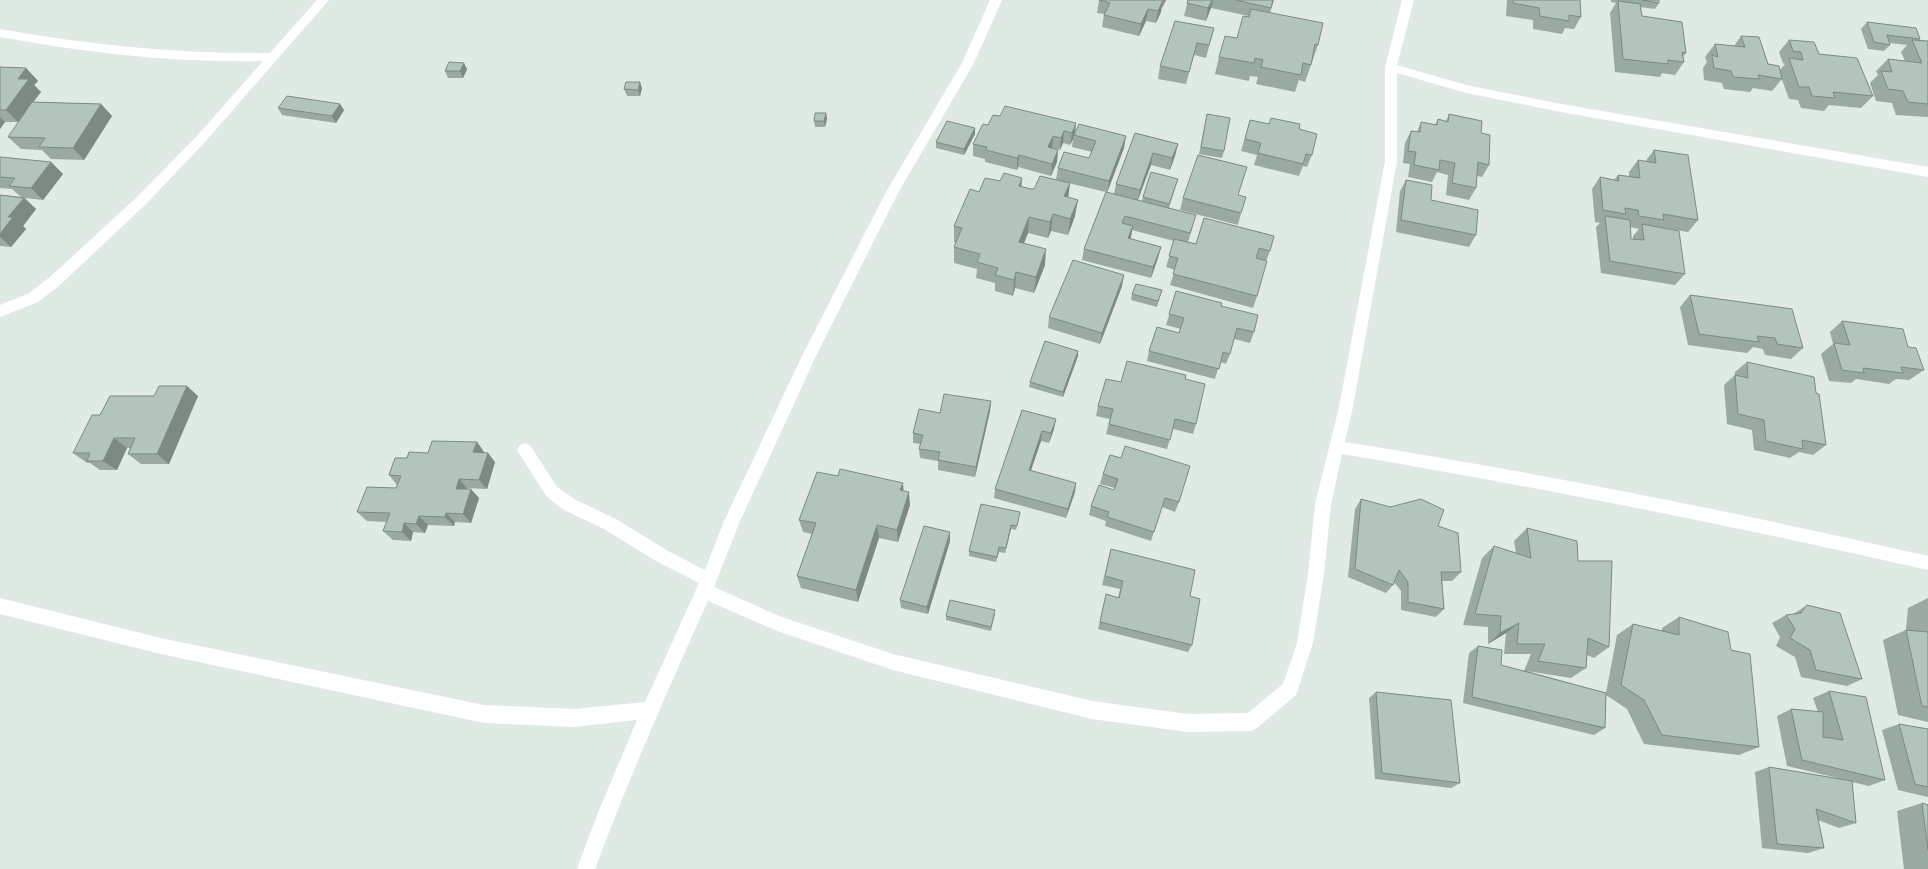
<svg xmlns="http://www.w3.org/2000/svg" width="1928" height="869" font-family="'Fira Sans',sans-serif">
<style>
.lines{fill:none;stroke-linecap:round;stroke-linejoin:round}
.minor{fill:#fff;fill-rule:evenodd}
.wall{fill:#9aa9a1;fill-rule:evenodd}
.shaded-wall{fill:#7d8a83}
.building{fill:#b3c5bb;stroke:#7d8a83}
</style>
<rect width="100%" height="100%" fill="#deeae3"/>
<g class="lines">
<!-- minor -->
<path class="minor" d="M317 0H329L205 142 146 204 60 285 38 302 0 317V305L28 294 50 277 136 198 197 136 263 61C174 63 87 53 0 37V29C90 45 179 54 270 53Z
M990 0H1002L974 63 898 193 816 356 740 521 714 587 779 616 893 654 1092 701 1188 714 1248 713 1283 684 1297 643 1308 574 1315 504 1339 407 1385 161V67L1402 0H1414L1397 65 1466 85 1561 104 1928 167V177L1561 112 1466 93 1397 73V161L1353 407 1345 442C1541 473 1735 512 1928 556V570C1734 526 1539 487 1342 454L1331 504 1324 574 1313 643 1296 695 1257 728 1251 731 1188 732 1092 719 893 670 777 631 708 601C668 689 629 778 595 869H577L597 815 637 720 574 727 484 723 161 654 0 614V598L161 638 484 705 574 709 645 702 699 583 656 561 604 529 564 510 547 497 520 455 517 450 520 445 525 443 530 445 557 487 576 500 616 519 668 551 705 570 724 521 802 356 886 192 962 63Z"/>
</g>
<!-- wall -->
<path class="wall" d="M1099 0H1166L1162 8H1161V12L1156 23 1146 21 1139 36 1102 27 1104 14 1097 13Z
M1188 0H1274L1270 13 1318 45 1305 82 1299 80 1295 92 1256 84 1258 77 1250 76 1249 81 1215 74 1219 57 1237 38 1249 16 1211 8 1206 21 1184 16Z
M1507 0H1580L1581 17 1574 29 1565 28 1562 34 1533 29V20L1506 16Z
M1611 0H1659V3L1655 9 1640 7 1642 16 1686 53 1683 57 1684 62 1675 75 1662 73 1660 77 1615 72 1610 13 1616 3 1611 2Z
M1867 22 1920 39 1919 40 1928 41V117L1896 115 1892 103 1876 101 1870 83 1878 75 1876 71 1888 59 1905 61 1901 52 1907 45 1890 43V45L1884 51 1868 49 1861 29Z
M1214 28 1206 58 1194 55 1186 84 1158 79 1160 66Z
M1741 36 1768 64 1780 70 1785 64 1783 63 1779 52 1789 40 1819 54 1873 96 1861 108 1829 105 1824 111 1801 108 1798 100 1789 99 1781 77 1782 79 1772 91 1753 88 1750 92 1724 89 1722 83 1704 80 1703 68 1707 62 1705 57 1715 44 1734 46Z
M0 67 26 68 38 81 34 85 41 92 32 102 101 104 112 116 84 160 51 159 42 150 21 149 8 137 32 103 18 122H5L0 129Z
M467 69 463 78H448L445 71Z
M642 88 640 96H627L624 89Z
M340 104 344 110 336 123 282 115 278 108Z
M826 113 827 119 825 127H815L814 121Z
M1207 114 1224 151 1222 158 1199 154Z
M1449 114 1481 133 1489 165 1482 177 1477 176 1476 188 1469 200 1446 195 1448 175 1437 172 1432 182 1408 177 1410 164 1403 163 1405 143 1411 131 1417 132 1421 122 1435 125 1438 119 1446 121Z
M1250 120 1269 124 1299 129 1312 155 1307 167 1303 166 1299 176 1254 165 1257 155 1241 151Z
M988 125 1075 132 1124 148 1107 192 1114 194 1116 184 1135 133 1178 144 1175 156 1170 170 1151 165 1138 200 1142 201 1143 197 1178 179 1169 208 1193 226 1188 242 1196 244 1204 218 1270 251 1266 261 1257 296 1253 308 1170 285 1175 270 1166 267 1174 241 1132 230 1130 239 1161 247 1158 258 1151 278 1082 260 1084 249 1106 192 1056 180 1058 168 1089 158 1092 152 1072 147 1073 139 1070 145 1063 143 1060 150 1052 148 1058 150 1057 162 1051 176 1018 167 1017 170 985 162V159L973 156V144Z
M975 128V134L964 155 936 148V142Z
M1654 150 1698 220 1688 232 1658 227 1685 274 1675 285 1601 273 1596 227 1600 223 1595 222 1592 189 1600 177 1614 180 1618 175 1629 176V172L1638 160 1645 162ZM1630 227 1639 229 1633 236V239H1631Z
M0 157 51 162 63 174 43 200 25 198 36 209 23 226 26 229 11 247 0 246V195L21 197 12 189 0 188Z
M1406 180 1431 200 1476 235 1469 247 1396 232 1400 191Z
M1022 187 1068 197 1075 216 1068 235 1051 231 1048 238 1028 233 1024 243 1045 265 1034 293 1015 288 1013 296 995 291V283L976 278 977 269 954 263V247L956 243 954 242V226L979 192Z
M1238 195 1241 213 1238 225 1180 210 1183 198Z
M1122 286 1100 344 1048 328 1049 317Z
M1162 290 1157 307 1131 300 1132 294Z
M1176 291 1221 306 1254 332 1250 343 1234 339 1230 354 1226 364 1220 362 1215 379 1147 361 1149 351 1179 333 1181 329 1166 325Z
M1690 295 1803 348 1791 359 1765 355 1763 349 1753 347 1747 353 1688 345 1680 307Z
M1842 321 1908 347 1924 370 1909 380 1896 379 1889 384 1856 379 1851 383 1829 381 1821 354 1833 344 1830 332Z
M1078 351V356L1063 397 1029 387 1030 382Z
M1747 362 1816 393 1826 445 1813 455 1799 452 1790 458 1754 450 1752 430 1727 424 1724 385 1735 375V372Z
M1185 379 1196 424 1193 434 1173 429 1167 449 1106 434 1110 419 1096 416 1098 406 1121 382Z
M198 396 169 464H141L128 454 130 448H127L117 470H100L90 463H87L73 453 100 415Z
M991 401 990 411 975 477 938 470V461L920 458 919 449 921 444 913 443V433L940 413Z
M1022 410 1054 429 1049 443 1041 441 1031 470 1075 492 1066 518 994 498 995 489Z
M477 442 484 452 495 462 487 489 467 488 479 498 471 523 455 522 454 526 428 525 425 533 413 532 411 541 393 540 383 531 387 522 367 521 357 512 396 488 397 485 389 475 407 458 428 453Z
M1110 455 1179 502 1175 512 1162 507 1151 541 1105 526 1106 521 1089 515 1091 506 1114 490 1115 488 1100 484 1103 474Z
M903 491 910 505 898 542 879 538 858 602 801 588 797 576 812 534 803 532 799 520Z
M1361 499 1438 526 1461 572 1452 581H1442L1444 609 1436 617 1401 610V591L1394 582 1393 585 1386 593 1348 577 1355 509Z
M1020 512 1016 530 1011 529 1005 553 999 552 996 562 969 556V551Z
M1527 528 1578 561 1609 647 1594 658 1587 655 1586 668 1571 678 1527 671 1606 693 1617 635 1633 624 1662 631V628L1679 617 1731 650 1759 747 1739 755 1644 744 1627 709 1606 695 1605 728 1594 735 1463 703 1469 653 1478 646 1501 665 1524 671 1531 654H1504L1506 633 1488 644V627L1463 625 1482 558 1494 546 1516 553 1514 541Z
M950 541 928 614 901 608 900 600Z
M1111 549 1190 596 1192 645 1188 652 1098 629 1106 594 1118 598 1120 589 1102 585Z
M1928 598V722L1898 715 1883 640 1906 630 1908 608Z
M1807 605 1862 679 1847 686 1801 677 1795 657 1776 646 1780 637 1772 623 1786 615H1792Z
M995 614 991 631 946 620V616Z
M1829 691 1885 780 1869 786 1852 782 1856 823 1839 828 1818 820 1824 848 1808 853 1762 848 1755 772 1769 767 1842 779 1787 766 1777 716 1791 709 1818 712 1813 698Z
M1376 692 1460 783 1451 788 1375 779 1369 698Z
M1899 724 1928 729V797L1898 790 1882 730Z
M1922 803 1928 805V869H1904L1897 811Z"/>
<!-- shaded-wall -->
<path class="shaded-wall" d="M1163 0 1161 12 1156 23 1158 11Z
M1164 0H1166L1162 8Z
M1212 0H1213L1211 8 1206 21 1208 8Z
M1148 9 1146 21 1139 36 1141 24Z
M464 63 467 69 463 78 460 71Z
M26 68 38 81 34 85 41 92 18 122 6 110 18 79Z
M640 82 642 88 640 96 638 90Z
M101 104 112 116 84 160 73 148Z
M340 104 344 110 336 123 332 116Z
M826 113 827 119 825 127 824 121Z
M0 117 5 122 0 129Z
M1076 123 1075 135H1074L1073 139 1070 145 1072 133Z
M975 128V134L964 155V149Z
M1064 131 1063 143 1060 150 1061 138Z
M1053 136 1052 148 1048 147Z
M1126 136 1124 148 1107 193 1109 181Z
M1178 144 1175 156 1170 170 1172 158Z
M1058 150 1057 162 1051 176 1052 164Z
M1153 153 1151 165 1137 202 1140 190Z
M1019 155 1018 167 1017 170V158Z
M51 162 63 174 43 200 31 188Z
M1022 178 1021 195 1019 186Z
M1070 183 1068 200 1064 196Z
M24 198 36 209 23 226 26 229 11 247 0 237V234L8 217Z
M1078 200 1075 216 1068 235 1070 219Z
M1053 214 1051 231 1048 238 1050 222Z
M1029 217 1028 233 1018 258 1019 242Z
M1133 226 1131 237 1126 250 1128 238Z
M1161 247 1158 258 1151 278 1153 267Z
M1046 249 1045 265 1034 293 1036 277Z
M1016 272 1015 288 1013 296 1014 280Z
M1124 275 1122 286 1100 344 1102 333Z
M1078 351V356L1063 397V392Z
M187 386 198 396 169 464 157 454Z
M991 401 990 411 975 477 976 467Z
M1056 419 1054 429 1049 443 1051 433Z
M1042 431 1041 441 1028 479 1029 470Z
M114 438 127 448 117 470 103 461Z
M477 442 484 452H473Z
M488 453 495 462 487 489 479 480Z
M459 479 467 488 464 498 456 489Z
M903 483 904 496 900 490Z
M1076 483 1075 492 1066 518 1068 509Z
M471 489 479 498 471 523 463 514Z
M909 492 910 505 898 542 897 530Z
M446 513 455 522 454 526 445 517Z
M419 516 428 525 425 533 416 524Z
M404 523 413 532 411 541 402 532Z
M877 525 879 538 858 602 856 590Z
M1011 525V529L1005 553 1006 548Z
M950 532V541L928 614 927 607Z
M1519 623 1506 633 1488 644 1500 633Z"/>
<!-- building -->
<path class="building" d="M1099 0H1163L1158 11 1148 9 1141 24 1104 15 1110 3Z
M1188 0H1212L1208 8 1187 3Z
M1236 0H1273L1271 8Z
M1513 0H1580L1581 17 1569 15V21L1540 16 1539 8 1513 3Z
M1642 0H1659V3Z
M1618 1 1640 4 1642 16 1682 22 1686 53 1682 52 1684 62 1668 60V64L1623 59Z
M1251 9 1323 23 1318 45 1315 44 1311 65 1303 63 1301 75 1261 67 1263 60 1255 58 1254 63 1219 57 1225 36 1237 38 1243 16 1249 17Z
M1175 21 1214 28 1209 45 1197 43 1189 72 1160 66Z
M1867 22 1916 28 1920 39 1887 35 1890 45 1874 42Z
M1741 36 1759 37 1768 64 1779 66 1782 79 1758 75 1760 79 1733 77 1731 71 1714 68 1712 55 1718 57 1715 44 1745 47Z
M1789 40 1814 42 1819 54 1857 58 1873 96 1833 92 1835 98 1812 96 1809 87H1799L1789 58 1803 60 1801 52 1793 51Z
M1912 40 1928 41V104L1908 102 1903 91 1888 89 1881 71 1892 72 1888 59 1922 63Z
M449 62 464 63 460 71H445Z
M0 67 26 68 18 79H29L6 110H0Z
M626 82H640L638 90 624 89Z
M287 96 340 104 332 116 278 108Z
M32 102 101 104 73 148 39 147 45 138 8 137Z
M1005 106 1076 123 1072 133 1064 131 1061 138 1053 136 1048 147 1058 150 1052 164 1019 155 1017 158 986 150 987 147 973 144 983 124 988 125 993 115 1000 116Z
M815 113H826L824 121H814Z
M1207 114 1230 118 1224 151 1201 147Z
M1449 114 1482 121 1481 133 1490 135 1489 165 1478 162 1476 188 1452 183 1455 163 1440 160 1439 170 1414 165 1416 152 1408 151 1411 131 1420 132 1421 122 1437 125 1438 119 1448 122Z
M1271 118 1300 124 1299 129 1317 134 1312 155 1306 154 1303 164 1258 153 1261 143 1245 139 1250 120 1269 124Z
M947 121 975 128 964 149 936 142Z
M1079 124 1126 136 1109 181 1058 168 1064 152 1089 158 1096 141 1074 135Z
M1135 133 1178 144 1172 158 1153 153 1140 190 1116 184Z
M1654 150 1688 155 1698 220 1663 214 1664 220 1639 216 1638 210 1625 208 1626 214 1603 210 1600 177 1619 181 1618 175 1640 178 1638 160 1656 163Z
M1198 155 1247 167 1238 195 1246 197 1241 213 1183 198Z
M0 157 51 162 31 188 9 186 15 178 0 177Z
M1151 172 1178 179 1169 204 1143 197Z
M1004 173 1022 178 1019 186 1031 189H1034L1040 176 1070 183 1064 196 1078 200 1070 219 1053 214 1050 222 1029 217 1019 242 1046 249 1036 277 1016 272 1014 280 995 275 998 268 977 262 980 254 954 247 962 228 954 226 970 189 979 192 985 178 1000 181Z
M1406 180 1432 185 1431 200 1478 210 1476 235 1401 220Z
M1106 192 1196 215 1190 233 1125 216 1122 223 1133 226 1128 238 1161 247 1153 267 1084 249Z
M0 195 24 198 8 217H13L0 234Z
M1605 216 1630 220 1631 239 1644 240 1642 224 1679 231 1685 274 1610 261Z
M1204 218 1274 236 1270 251 1259 248 1256 258 1267 261 1257 296 1173 274 1178 258 1169 256 1174 239 1196 244Z
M1073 260 1124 275 1102 333 1049 317Z
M1136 284 1162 290 1158 301 1132 294Z
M1176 291 1222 303 1221 306 1258 315 1254 332 1237 328 1230 354 1223 352 1219 369 1149 351 1157 327 1179 333 1184 318 1169 314Z
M1690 295 1792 309 1803 348 1777 344 1775 338 1757 336 1759 342 1699 334Z
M1842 321 1903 329 1908 347 1916 348 1924 370 1901 367 1903 373 1863 368 1864 373 1842 370 1834 343 1850 345Z
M1045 341 1078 351 1063 392 1030 382Z
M1127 361 1186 375 1185 379 1205 384 1196 424 1175 419 1170 440 1109 424 1113 409 1098 406 1106 379 1121 382Z
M1747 362 1814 377 1816 393 1819 394 1826 445 1802 440 1803 449 1766 441 1764 420 1738 414 1735 375 1748 378Z
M159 386H187L157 454H128L135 438H114L103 461H87L90 453H73L92 415H100L110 396H154Z
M944 394 991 401 976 467 938 460 940 452 919 449 923 435 913 433 919 409 940 413Z
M1022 410 1056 419 1051 433 1042 431 1029 470 1076 483 1068 509 995 489Z
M432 441 477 442 473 452 488 453 479 480 459 479 456 489H471L463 514 446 513 445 517 419 516 416 524 404 523 402 532 383 531 390 513 357 512 367 487 396 488 401 476 389 475 395 458H407L409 452 428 453Z
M1125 446 1190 466 1179 502 1165 498 1154 532 1107 517 1109 512 1091 506 1099 485 1114 490 1118 479 1103 474 1110 455 1121 458Z
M840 469 903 483 900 490 909 492 897 530 877 525 856 590 797 576 816 523 799 520 817 472 838 476Z
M1361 499 1390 507 1421 499 1444 510 1438 526 1458 533 1461 572H1441L1444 609 1408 602V582L1399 570 1393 585 1355 569Z
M981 504 1020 512 1017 526 1011 525 1006 548 999 547 997 557 969 551Z
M924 526 950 532 927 607 900 600Z
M1527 528 1577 541 1578 561H1612L1609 647 1588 638 1586 668 1538 661 1545 644H1517L1519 623 1500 633 1501 616 1475 614 1494 546 1531 558Z
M1111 549 1195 570 1190 596 1200 599 1192 645 1100 622 1106 594 1119 598 1123 581 1105 576Z
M950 600 995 610 991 627 946 616Z
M1807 605 1840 613 1862 679 1816 670 1810 650 1790 638 1795 629 1786 615 1801 613Z
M1679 617 1728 632 1731 650 1750 654 1759 747 1662 735 1644 700 1621 685 1633 624 1679 635Z
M1906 630 1928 632V707L1922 706Z
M1478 646 1502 650 1501 665 1606 693 1605 728 1472 697Z
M1829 691 1866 697 1885 780 1802 760 1791 709 1823 712V737L1843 740Z
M1376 692 1451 700 1460 783 1382 773Z
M1899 724 1928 729V787L1915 784Z
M1769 767 1852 781 1856 823 1816 809 1824 848 1777 844Z
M1922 803 1928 805V850Z"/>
</svg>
